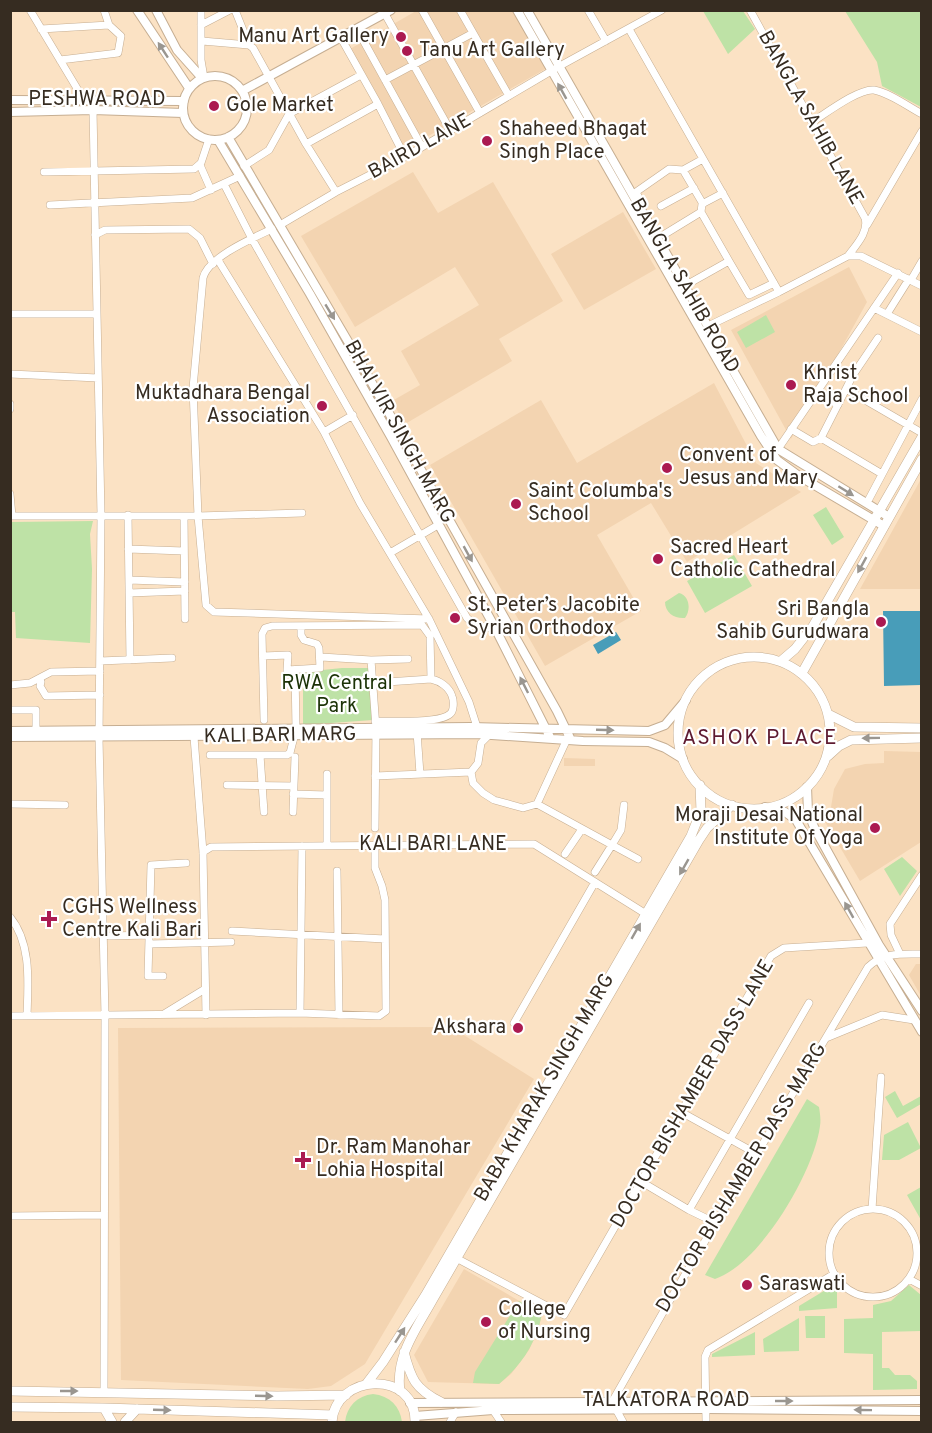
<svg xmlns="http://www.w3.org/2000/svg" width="932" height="1433" font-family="Overpass,sans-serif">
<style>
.built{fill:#f3d4b1}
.green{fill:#bee2a6}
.water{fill:#489db9}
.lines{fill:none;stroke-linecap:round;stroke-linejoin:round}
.minor-casing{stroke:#c6ae92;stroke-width:8}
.tertiary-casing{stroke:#c6ae92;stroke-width:10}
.secondary-casing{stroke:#c6ae92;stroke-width:10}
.minor{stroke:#fff;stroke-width:7}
.tertiary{stroke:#fff;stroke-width:8}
.secondary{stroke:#fff;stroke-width:9}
.oneway{fill:#9a9690}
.poi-dot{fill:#ab1a51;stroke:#fff;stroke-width:2}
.labels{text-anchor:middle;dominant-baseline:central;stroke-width:4.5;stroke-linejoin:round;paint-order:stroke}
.poi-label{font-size:20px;fill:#362c21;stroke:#fff;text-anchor:start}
.street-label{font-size:20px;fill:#362c21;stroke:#fff}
.park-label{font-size:20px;fill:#1b3206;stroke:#fff}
.neighbourhood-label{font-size:21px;letter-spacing:1.5px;fill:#5e1a30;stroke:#fff}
</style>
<rect width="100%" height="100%" fill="#fbe2c4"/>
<!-- built -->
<path class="built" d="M416 11H514L547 68 404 150 350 49Z
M413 172 438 213 493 182 563 301 499 339 512 361 405 424 392 401 420 385 401 351 479 305 455 267 355 327 301 236Z
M623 212 656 269 584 310 551 254Z
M849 267 867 302 791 439 731 330Z
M714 383 756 463 801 492 687 562 651 503 597 535 641 611 545 666 430 465 541 400 577 463Z
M921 479V589H860L890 535Z
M884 751 921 752V842L860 881 821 815 831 807 834 789 845 769 865 764 884 763Z
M564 758 595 759V766H564Z
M916 964H921V996L909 975Z
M451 1027 534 1079 365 1364 331 1386 308 1389 121 1380 118 1028Z
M464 1269 542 1314 538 1331 529 1350 511 1374 499 1384 428 1382 414 1355Z"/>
<!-- green -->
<path class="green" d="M703 11H743L755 29 728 54Z
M845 11H921V107L882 86 877 62Z
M766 315 775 332 746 348 737 332Z
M826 507 844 537 832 545 813 515Z
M93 521 90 534 92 569 90 643 16 638 15 612H10L11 522Z
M734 555 752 586 705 613 687 581Z
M679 593C690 596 691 610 685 618 675 619 665 613 665 602Z
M342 668H373V720L303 725V672Z
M902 857 917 871 900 896 884 869Z
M895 1091 903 1106 921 1096V1104L897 1118 885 1097Z
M807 1099 819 1107C820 1113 821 1120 820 1126 814 1172 760 1264 715 1279L705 1275Z
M908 1122 921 1148 899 1160H882L884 1135Z
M921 1187 922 1188 921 1220 907 1195Z
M909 1285 921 1295V1331L882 1332V1368H889L895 1375H910L917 1381V1389L873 1390V1354L844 1353V1319L873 1318V1305L891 1301Z
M832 1286 837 1292V1308L799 1311V1306Z
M519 1301 542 1314C536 1343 522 1365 499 1384L473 1383 475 1372Z
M805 1316H825V1338H806Z
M799 1318V1351L764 1352 763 1339Z
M755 1332V1355L712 1357V1354Z
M373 1394C390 1396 400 1406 402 1422H345C347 1406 357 1396 373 1394Z"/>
<!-- water -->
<path class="water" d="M883 611H921V685L884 686Z
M616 632 621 640 598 654 593 645Z"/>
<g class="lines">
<defs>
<path id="minor" d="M30 10 84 100
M104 10 109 25
M201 10V60L204 78
M235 10 249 45
M422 10 480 113
M460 10 509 96
M588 10 606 41
M750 10 865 218C869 232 856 245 848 256
M385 14 450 130
M201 25 230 10
M41 29 109 25 121 36 118 53 60 60
M357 29 422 147
M629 29 779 292
M202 41 249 45 253 48 306 144 336 192
M385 80 473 33
M378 104 405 157
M93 110 101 515 99 738 105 1016 104 1391
M812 122C825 114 859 88 874 90 890 93 907 106 922 114
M306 144 378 104 341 38
M200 165 211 190
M244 166 269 150 289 114 361 75
M683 170 703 204
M44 172 194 169 201 163 209 139
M224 184 252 239 467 618 475 625 495 629
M639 198 636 192 669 169 683 170 703 159
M50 205 192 198 240 176
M661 206 694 188
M280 225 336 192 405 157 558 67 662 10
M867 225 922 131
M272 229C253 238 208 257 203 278L193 388 198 516 206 605 214 612 429 619
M665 234 701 212
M95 235 105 230 189 229 200 238 213 264
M218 260 324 432 360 503 429 619 469 702 477 727
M729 261 749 295 774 283
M685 278 688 284 729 261 701 212 702 204 723 193
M911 280 922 261
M874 308 922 332
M10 314H97
M887 314 909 279
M708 326 779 292 848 256H861L922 286
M878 338 853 375 821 438 882 474
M10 374 98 378
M846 389 922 433
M817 392 838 405
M10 404V409
M791 429 813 442 821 438
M324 432 353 415
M778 449 898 273
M10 494 12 516
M869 499 922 399
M128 515 130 660
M10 516H198L302 513
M184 516 185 619
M128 549 184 551
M390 553 438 525
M129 580 185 582
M129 593 185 591
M263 656 288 655 287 670 320 668 319 648 317 644 304 640 301 635V626
M321 657 371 660 408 659
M371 660 376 728 375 828
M100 661 172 658
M41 682 40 686 46 696 100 695
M372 683 431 679C440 681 449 687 452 696 454 701 454 711 450 714 439 724 391 721 375 721
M10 685 30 683 51 672 100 671
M10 710H36V731
M264 720 262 634 265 628 272 626 422 625 430 636 431 679
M417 732 420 774
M194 737 203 852 206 1015
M567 739 537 804 612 845 595 872
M210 755H287L290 753 296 729 295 670
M260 755 264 812
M471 772 473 783 483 793 494 800 523 808 537 804
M327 774V846
M375 776 471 772 478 763 481 743 491 733
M227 785 294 786
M293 794 327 795
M10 804 65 805
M624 805 621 830 612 845 638 859
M293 812 295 757
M203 852 211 847 534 844 646 914
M565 854 582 829
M337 871 339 1015
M10 917C32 944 28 984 27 1016
M232 931 385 939
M109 936 149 935
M149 944 231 942
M900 954 891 935 890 924 922 875
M163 976H148L151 865 186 863
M300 1013 302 846
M164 1014 205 989
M10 1016 300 1013 379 1016 386 1011 385 900 382 886 375 868V845
M514 1023 595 882
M826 1038 882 1015 914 1020
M681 1112 757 1154
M640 1181 689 1210 716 1223
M872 1209 881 1077
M829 1253a44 44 0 1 1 88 0a44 44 0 1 1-88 0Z
M689 1210 809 1003
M10 1216 104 1215
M456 1258 564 1315 771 956 784 948 867 943
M909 1279 922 1286
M493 1410 501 1422
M450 1422 456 1412
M623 1422 612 1402 670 1300 868 967C884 952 901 954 922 954
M706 1422 705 1357 708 1350 834 1274"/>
<path id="tertiary" d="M137 10 189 88
M156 10 177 50 202 78
M517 10 761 436 777 460 799 476 884 526
M527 10 778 449 889 517
M183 108a32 32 0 1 1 64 0a32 32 0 1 1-64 0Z
M242 91 391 10
M10 100 184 101
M10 112 93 110 183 113
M228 137 363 367 557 711 571 740
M218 140 310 294 391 437 494 626 550 737
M10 731 471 727 649 731 665 725 686 700
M10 737 477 734 583 741 649 742 665 748 683 759
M807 787 808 812 814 827 879 945 922 1011
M765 807 785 812 796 820 922 1032
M410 1403 922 1400
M415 1416 493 1410 706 1409 922 1411"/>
<path id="secondary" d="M678 733a76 76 0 1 1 152 0a76 76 0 1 1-152 0Z
M781 661 795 649 813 626 922 437
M802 673 922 459
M828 714 854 727 922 728
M828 756 839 746 851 740 922 738
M404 1352C411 1379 415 1389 441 1402
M367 1383 383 1362 425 1296 691 836 701 811 700 785
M10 1391 277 1396 346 1395
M400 1391C395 1356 417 1328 433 1299L699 840 707 828 732 805
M10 1407 104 1408 333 1415
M104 1408 112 1422
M125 1422 137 1409
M332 1422C335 1373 416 1369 415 1422"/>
</defs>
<!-- minor casing -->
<use href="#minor" class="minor-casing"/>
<!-- tertiary casing -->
<use href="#tertiary" class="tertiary-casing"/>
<!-- secondary casing -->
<use href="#secondary" class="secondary-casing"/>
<!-- minor -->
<use href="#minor" class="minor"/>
<!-- tertiary -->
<use href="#tertiary" class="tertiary"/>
<!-- secondary -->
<use href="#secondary" class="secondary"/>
</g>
<!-- one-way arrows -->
<defs><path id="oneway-solid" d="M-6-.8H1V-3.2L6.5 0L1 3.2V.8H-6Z" transform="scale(1.5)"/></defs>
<g class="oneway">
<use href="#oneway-solid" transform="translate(163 50) rotate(-123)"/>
<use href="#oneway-solid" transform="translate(562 91) rotate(-119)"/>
<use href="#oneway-solid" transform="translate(330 312) rotate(59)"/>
<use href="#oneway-solid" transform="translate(846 491) rotate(32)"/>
<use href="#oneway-solid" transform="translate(468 554) rotate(61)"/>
<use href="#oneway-solid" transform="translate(862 565) rotate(119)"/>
<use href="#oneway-solid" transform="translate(524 685) rotate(-117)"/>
<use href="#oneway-solid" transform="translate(605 730) rotate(2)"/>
<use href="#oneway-solid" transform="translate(871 738) rotate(179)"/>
<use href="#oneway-solid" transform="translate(684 867) rotate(120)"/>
<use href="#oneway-solid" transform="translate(849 910) rotate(-119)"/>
<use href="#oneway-solid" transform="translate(636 931) rotate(-60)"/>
<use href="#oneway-solid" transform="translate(400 1335) rotate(-57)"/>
<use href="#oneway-solid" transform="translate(69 1391)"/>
<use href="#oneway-solid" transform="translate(264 1396) rotate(2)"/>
<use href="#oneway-solid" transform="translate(784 1401)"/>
<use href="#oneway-solid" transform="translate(162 1410) rotate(2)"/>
<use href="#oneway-solid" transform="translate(863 1410) rotate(-179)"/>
</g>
<!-- markers -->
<g class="poi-dot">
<circle cx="401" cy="37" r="6"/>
<circle cx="407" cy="51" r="6"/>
<circle cx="214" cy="106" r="6"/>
<circle cx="487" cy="141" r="6"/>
<circle cx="791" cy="385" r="6"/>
<circle cx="322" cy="406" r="6"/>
<circle cx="667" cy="468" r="6"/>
<circle cx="516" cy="504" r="6"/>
<circle cx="658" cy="559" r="6"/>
<circle cx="455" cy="618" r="6"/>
<circle cx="881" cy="622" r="6"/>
<circle cx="875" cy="828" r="6"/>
<path d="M46 910h6v6h6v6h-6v6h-6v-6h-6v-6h6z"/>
<circle cx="518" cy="1028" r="6"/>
<path d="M300 1151h6v6h6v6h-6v6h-6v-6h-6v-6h6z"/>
<circle cx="747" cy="1285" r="6"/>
<circle cx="486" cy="1322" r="6"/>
</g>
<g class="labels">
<!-- poi labels -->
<g class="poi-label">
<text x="389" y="37" text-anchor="end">Manu Art Gallery</text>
<text x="419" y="51">Tanu Art Gallery</text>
<text x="226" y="106">Gole Market</text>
<text x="499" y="130">Shaheed Bhagat<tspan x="499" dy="23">Singh Place</tspan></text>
<text x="803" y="374">Khrist<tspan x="803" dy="23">Raja School</tspan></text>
<text x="310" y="394" text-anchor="end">Muktadhara Bengal<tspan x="310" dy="23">Association</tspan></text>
<text x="679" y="456">Convent of<tspan x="679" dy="23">Jesus and Mary</tspan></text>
<text x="528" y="492">Saint Columba's<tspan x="528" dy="23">School</tspan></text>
<text x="670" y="548">Sacred Heart<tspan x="670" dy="23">Catholic Cathedral</tspan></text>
<text x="467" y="606">St. Peter’s Jacobite<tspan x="467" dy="23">Syrian Orthodox</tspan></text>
<text x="869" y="610" text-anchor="end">Sri Bangla<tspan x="869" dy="23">Sahib Gurudwara</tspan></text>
<text x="863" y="816" text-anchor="end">Moraji Desai National<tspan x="863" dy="23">Institute Of Yoga</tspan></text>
<text x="62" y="908">CGHS Wellness<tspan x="62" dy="23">Centre Kali Bari</tspan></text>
<text x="506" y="1028" text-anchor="end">Akshara</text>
<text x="316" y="1148">Dr. Ram Manohar<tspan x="316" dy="23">Lohia Hospital</tspan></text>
<text x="759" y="1285">Saraswati</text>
<text x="498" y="1310">College<tspan x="498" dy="23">of Nursing</tspan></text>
</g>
<!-- street labels -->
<g class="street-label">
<text x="97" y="100">PESHWA ROAD</text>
<text transform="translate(810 118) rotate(61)">BANGLA SAHIB LANE</text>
<text transform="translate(420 147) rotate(-29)">BAIRD LANE</text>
<text transform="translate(684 286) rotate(60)">BANGLA SAHIB ROAD</text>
<text transform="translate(399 432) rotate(61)">BHAI VIR SINGH MARG</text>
<text transform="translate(280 736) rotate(-1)">KALI BARI MARG</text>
<text x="433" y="845">KALI BARI LANE</text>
<text transform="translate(545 1088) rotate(-60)">BABA KHARAK SINGH MARG</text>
<text transform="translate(693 1094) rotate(-60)">DOCTOR BISHAMBER DASS LANE</text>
<text transform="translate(742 1178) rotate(-59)">DOCTOR BISHAMBER DASS MARG</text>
<text x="666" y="1401">TALKATORA ROAD</text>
</g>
<!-- park labels -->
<g class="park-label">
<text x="337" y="684">RWA Central<tspan x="337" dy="23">Park</tspan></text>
</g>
<!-- neighbourhood labels -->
<g class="neighbourhood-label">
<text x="760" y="738">ASHOK PLACE</text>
</g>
</g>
<!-- border -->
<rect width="932" height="1433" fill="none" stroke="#362c21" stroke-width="24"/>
</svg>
